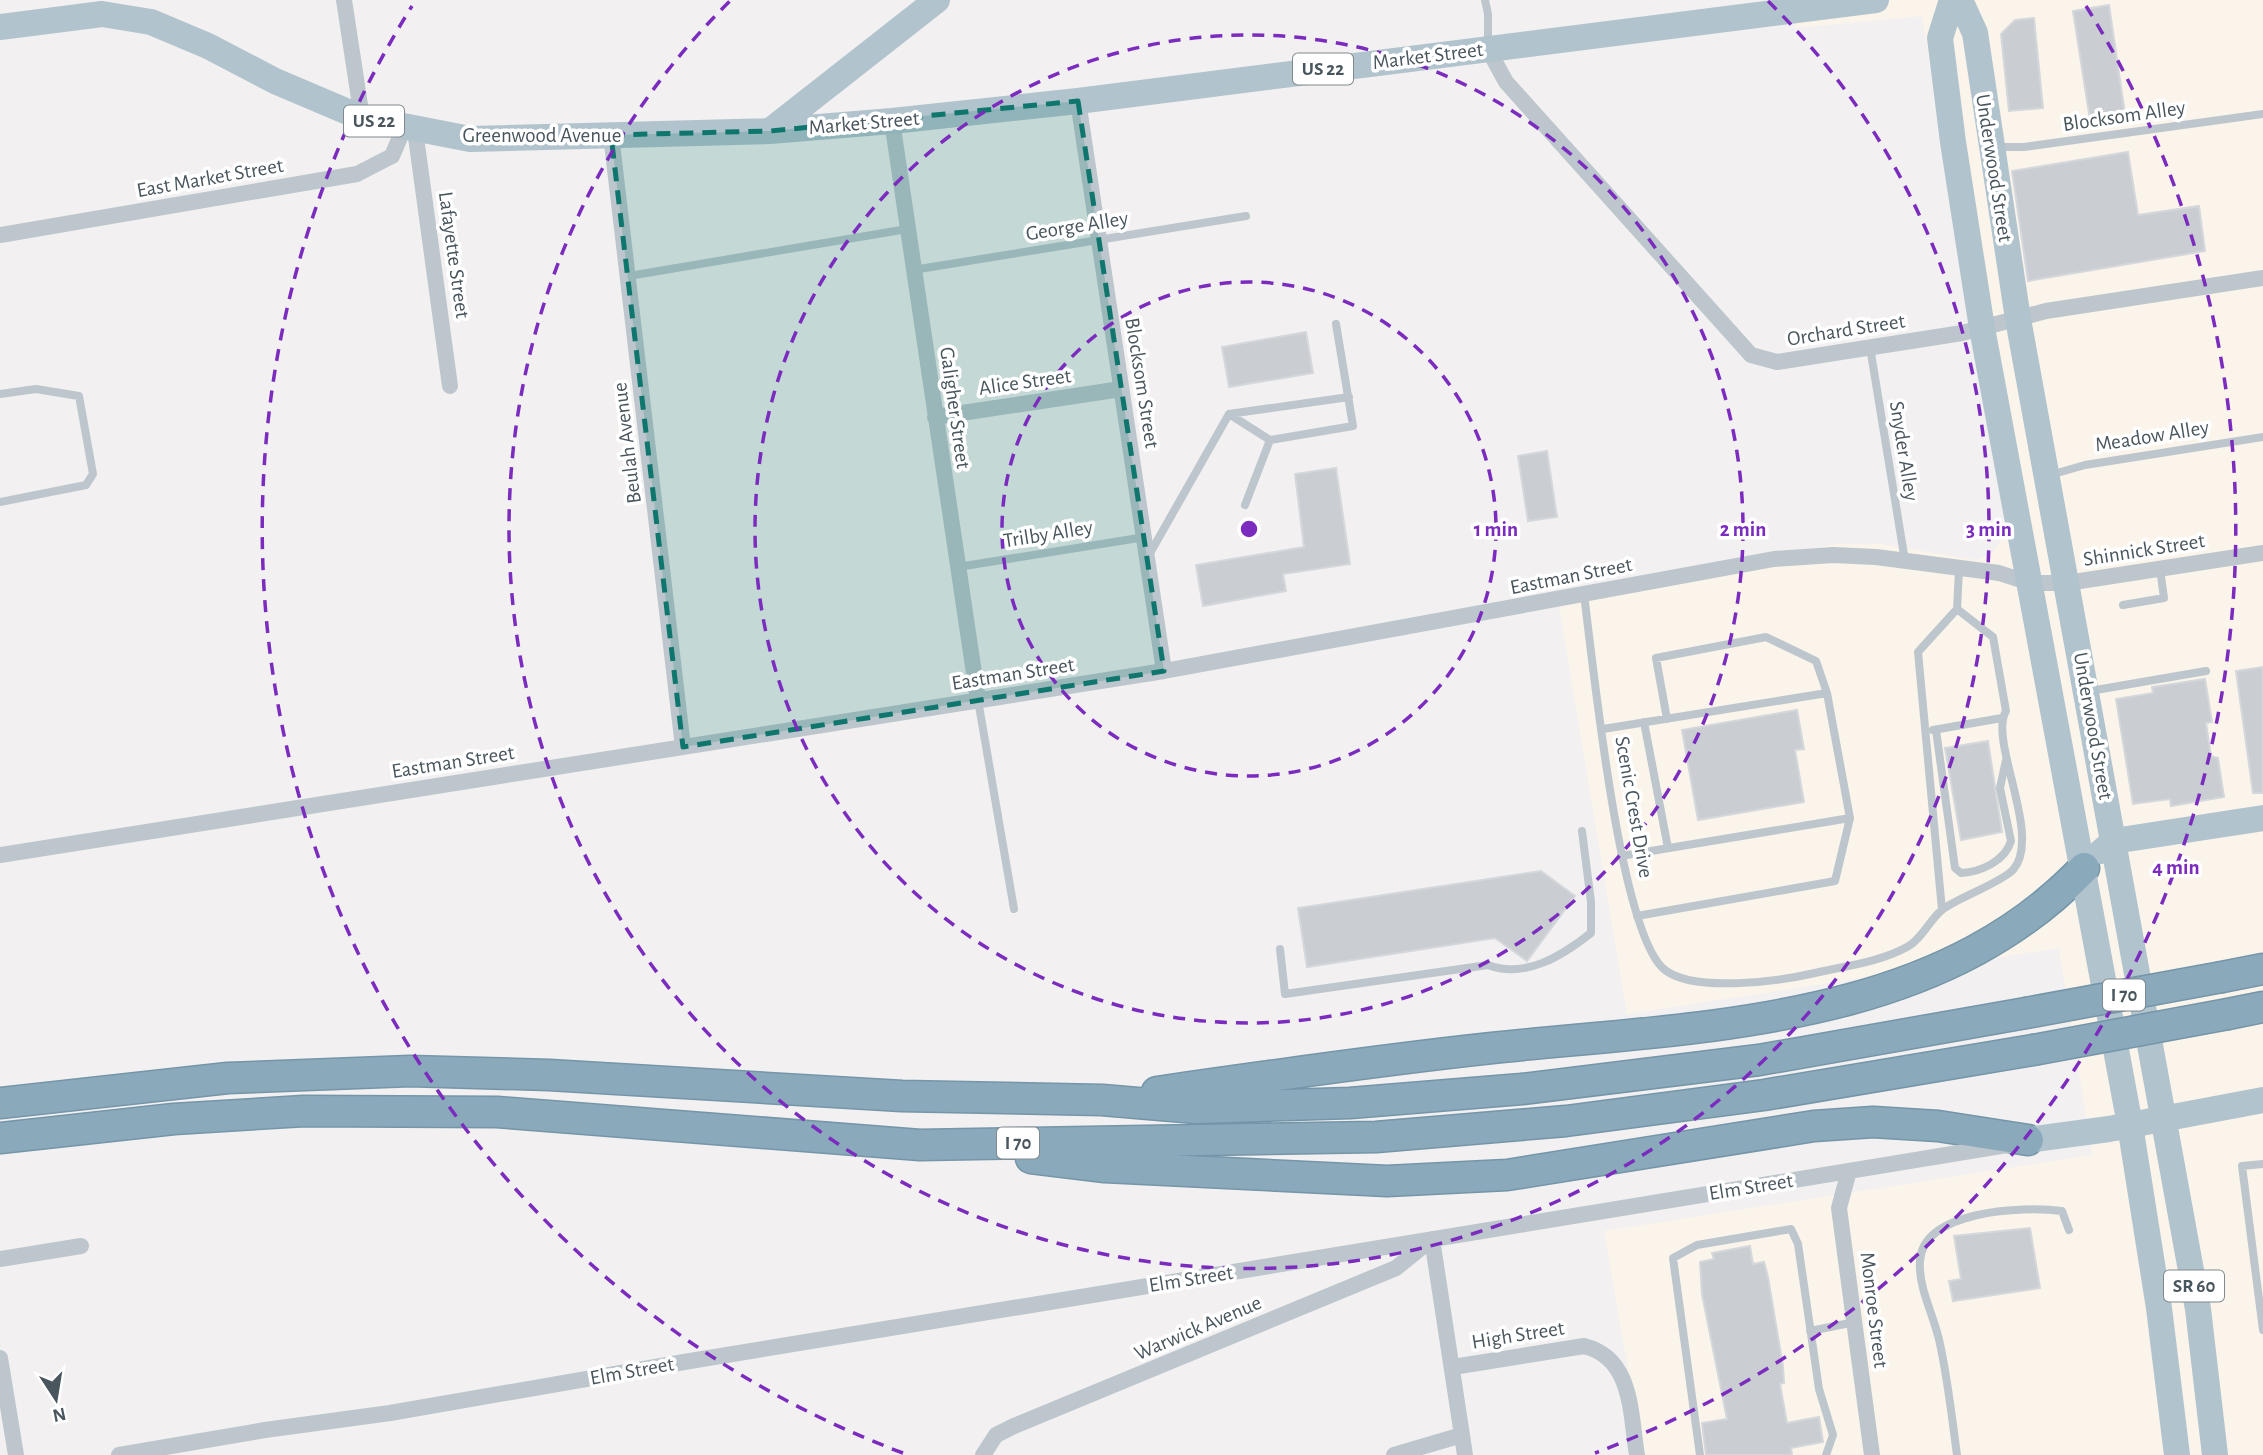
<svg xmlns="http://www.w3.org/2000/svg" width="2263" height="1455" font-family="'Alegreya Sans',sans-serif">
<style>
.commercial{fill:#fbf4eb}
.building{fill:#caced2;stroke:#d4d7db;stroke-width:2}
.lines{fill:none;stroke-linecap:round;stroke-linejoin:round}
.motorway-casing{stroke:#7595a8;stroke-width:33}
.service{stroke:#bcc6cc;stroke-width:8}
.minor{stroke:#bcc6cc;stroke-width:16}
.primary{stroke:#b1c3cd;stroke-width:26}
.motorway{stroke:#8aaabc;stroke-width:30}
.motorway-bridge-casing{stroke:#7595a8;stroke-width:33;stroke-linecap:butt}
.motorway-bridge{stroke:#8aaabc;stroke-width:30}
.marked{fill:#0f766e;fill-opacity:0.2;stroke:#0f766e;stroke-width:5;stroke-dasharray:14 9;stroke-linejoin:round}
.ring{fill:none;stroke:#7b2cbf;stroke-width:3.5;stroke-dasharray:12 9}
.labels{text-anchor:middle;dominant-baseline:central;stroke-width:7;stroke-linejoin:round;paint-order:stroke}
.shield{fill:#fff;stroke:#80898e;stroke-width:2}
.shield-label{font-size:19px;font-weight:bold;fill:#49565d}
.street-label{font-size:21px;fill:#49565d;stroke:#fff}
.centre{fill:#7b2cbf;stroke:#fff;stroke-width:3.5}
.ring-label{font-size:21px;text-anchor:middle;font-weight:bold;fill:#7b2cbf;stroke:#fff;stroke-width:7;stroke-linejoin:round;paint-order:stroke}
</style>
<rect width="100%" height="100%" fill="#f2f0f0"/>
<!-- commercial -->
<path class="commercial" d="M1791 0H2263V1455H1643L1604 1231 2092 1155 2059 948 1627 1014 1557 592 1838 544H1880L1976 560 1992 553 2006 532 1922 16 1795 28Z"/>
<!-- building -->
<path class="building" d="M2109 5 2126 121 2091 126 2073 11Z
M2034 18 2043 108 2009 111 2001 34 2015 20Z
M2128 152 2138 215 2199 206 2205 251 2028 281 2012 171Z
M1306 332 1313 373 1229 387 1222 347Z
M1547 451 1557 517 1528 521 1518 456Z
M1336 468 1350 564 1283 574 1286 591 1203 606 1196 565 1304 547 1295 474Z
M2263 667V793H2253L2236 671Z
M2205 679 2212 722 2206 723 2211 756 2218 758 2224 797 2171 806 2170 799 2133 804 2116 699 2153 693 2152 687Z
M1797 710 1804 749 1795 750 1804 802 1698 820 1682 730Z
M1988 741 2002 832 1961 840 1945 748Z
M1541 871 1575 896 1527 961 1495 938 1307 967 1298 908Z
M2030 1228 2040 1288 1953 1301 1949 1281 1961 1279 1954 1236Z
M1750 1246 1753 1264 1764 1262 1768 1277 1783 1366 1784 1383 1780 1384 1787 1423 1819 1417 1823 1442 1791 1448 1792 1455H1706L1702 1423 1727 1419 1702 1294 1700 1262 1714 1259 1712 1253Z"/>
<g class="lines">
<defs>
<path id="motorway" d="M2222 977 2263 969
M2228 1014 2263 1007
M1157 1092C1268 1076 1380 1060 1492 1048 1697 1026 1932 1027 2084 868
M0 1103 228 1078 410 1071 549 1075 902 1096 1102 1100 1196 1108 1350 1103 1522 1089 1759 1060 2026 1013
M0 1138 174 1119 304 1111 497 1112 920 1145 1376 1137 1566 1121 1764 1095 2033 1050
M1031 1158 1105 1167 1387 1181 1507 1175 1814 1126 1873 1122 1938 1126 2028 1140"/>
</defs>
<!-- motorway casing -->
<use href="#motorway" class="motorway-casing"/>
<!-- service -->
<path class="service" d="M1485 0 1488 14V46
M1996 147H2024L2263 114
M913 270 1246 216
M629 276 907 229
M1870 347 1905 561
M0 394 36 389 79 396 93 474 86 485 0 502
M1229 414 1270 440 1353 426 1336 324
M2050 475 2085 465 2263 437
M1245 505 1270 440
M1149 555 1229 414 1349 397
M958 567 1145 537
M1584 595C1593 661 1619 934 1665 970 1695 993 1780 981 1815 973 1845 966 1880 962 1907 947 1922 939 1930 919 1943 909 1960 897 2000 883 2013 870 2043 836 1988 741 2006 711L1993 637 1957 609
M2123 605 2164 598 2160 569
M2090 691 2206 671
M978 700 1014 909
M1644 722 1668 848
M1603 729 1827 693
M1933 730 2002 718
M1936 730 1955 868 1961 873C1981 872 2005 861 2011 841L2000 788 2006 760
M1621 856 1850 818
M1942 910 1918 652 1957 609 1959 570
M1637 916 1835 881 1850 818 1827 693 1816 661 1766 637 1656 658 1667 719
M1280 949 1285 994 1488 965C1525 979 1562 956 1591 933V902L1582 831
M2263 1164 2242 1166 2263 1330
M1810 1331 1855 1322
M1700 1455 1673 1258 1697 1245 1791 1229 1798 1244 1819 1389 1833 1435 1826 1455
M1957 1455C1952 1418 1948 1381 1940 1344 1935 1317 1918 1289 1920 1261 1923 1210 2023 1206 2062 1211L2069 1230"/>
<!-- minor -->
<path class="minor" d="M344 0 362 118
M1488 49 1506 82 1751 355 1777 362 1962 333 2046 311 2263 278
M1078 101 1164 671
M892 121 978 700
M415 130 450 386
M611 135 683 747
M0 235 357 174 392 156 404 128
M935 417 1121 389
M0 855 1164 671 1774 559 1833 555 1876 557 1999 573 2030 583H2067L2263 553
M1849 1171 1839 1208 1872 1455
M0 1259 81 1246
M0 1358 16 1455
M1453 1367 1584 1346C1633 1358 1630 1413 1637 1455
M119 1455 265 1430 390 1413 684 1362 2013 1144
M983 1455 996 1435 1014 1426 1396 1268 1432 1239 1465 1455
M1394 1455 1462 1435"/>
<!-- primary -->
<path class="primary" d="M1952 0 1940 38 1953 142 1982 328 2130 1125 2159 1308 2177 1455
M1960 0 1975 33 2018 319 2198 1309 2215 1455
M0 27 102 14 151 22 208 46 275 81 362 118 470 139 770 131 892 121 1078 101 1876 0
M770 131 937 0
M2102 851 2114 841 2263 818
M2028 1140 2109 1129 2263 1100"/>
<!-- motorway -->
<use href="#motorway" class="motorway"/>
<defs>
<path id="motorway-bridge" d="M2026 1013 2222 977
M2033 1050 2228 1014"/>
</defs>
<!-- motorway-bridge casing -->
<use href="#motorway-bridge" class="motorway-bridge-casing"/>
<!-- motorway-bridge -->
<use href="#motorway-bridge" class="motorway-bridge"/>
</g>
<!-- marked area -->
<path class="marked" d="M1078 101 1164 671 683 747 611 135 770 131Z"/>
<!-- distance rings -->
<g class="ring">
<circle cx="1249" cy="529" r="247"/>
<circle cx="1249" cy="529" r="494"/>
<path d="M1768 1A740 740 0 1 1 730 1"/>
<path d="M903 1453A987 987 0 0 1 412 6M2086 6A987 987 0 0 1 1595 1453"/>
</g>
<g class="labels">
<!-- shield labels -->
<g class="shield">
<rect x="1293" y="53.5" width="60" height="31" rx="5"/>
<rect x="344" y="105.5" width="60" height="31" rx="5"/>
<rect x="2103" y="979.5" width="42" height="31" rx="5"/>
<rect x="997" y="1127.5" width="42" height="31" rx="5"/>
<rect x="2164" y="1270.5" width="60" height="31" rx="5"/>
</g>
<g class="shield-label">
<text x="1323" y="69">US 22</text>
<text x="374" y="121">US 22</text>
<text x="2124" y="995">I 70</text>
<text x="1018" y="1143">I 70</text>
<text x="2194" y="1286">SR 60</text>
</g>
<!-- street labels -->
<g class="street-label">
<text transform="translate(1428 56) rotate(-7)">Market Street</text>
<text transform="translate(2124 116) rotate(-8)">Blocksom Alley</text>
<text transform="translate(864 123) rotate(-5)">Market Street</text>
<text x="542" y="135">Greenwood Avenue</text>
<text transform="translate(1994 168) rotate(81)">Underwood Street</text>
<text transform="translate(210 178) rotate(-10)">East Market Street</text>
<text transform="translate(1077 226) rotate(-9)">George Alley</text>
<text transform="translate(454 255) rotate(82)">Lafayette Street</text>
<text transform="translate(1846 330) rotate(-9)">Orchard Street</text>
<text transform="translate(1025 382) rotate(-8)">Alice Street</text>
<text transform="translate(1142 383) rotate(81)">Blocksom Street</text>
<text transform="translate(955 408) rotate(82)">Galigher Street</text>
<text transform="translate(2152 436) rotate(-9)">Meadow Alley</text>
<text transform="translate(627 443) rotate(-97)">Beulah Avenue</text>
<text transform="translate(1904 451) rotate(81)">Snyder Alley</text>
<text transform="translate(1048 534) rotate(-9)">Trilby Alley</text>
<text transform="translate(2144 550) rotate(-9)">Shinnick Street</text>
<text transform="translate(1571 576) rotate(-11)">Eastman Street</text>
<text transform="translate(1013 674) rotate(-9)">Eastman Street</text>
<text transform="translate(2093 726) rotate(80)">Underwood Street</text>
<text transform="translate(453 762) rotate(-9)">Eastman Street</text>
<text transform="translate(1634 807) rotate(80)">Scenic Crest Drive</text>
<text transform="translate(1751 1187) rotate(-9)">Elm Street</text>
<text transform="translate(1191 1279) rotate(-9)">Elm Street</text>
<text transform="translate(1874 1310) rotate(83)">Monroe Street</text>
<text transform="translate(1198 1328) rotate(-23)">Warwick Avenue</text>
<text transform="translate(1518 1335) rotate(-9)">High Street</text>
<text transform="translate(632 1371) rotate(-10)">Elm Street</text>
</g>
</g>
<circle cx="1249" cy="529" r="10" class="centre"/>
<g class="ring-label">
<text x="1496" y="536">1 min</text>
<text x="1743" y="536">2 min</text>
<text x="1989" y="536">3 min</text>
<text x="2176" y="874">4 min</text>
</g>
<!-- north arrow -->
<g transform="translate(56 1399) rotate(168)" stroke="#ffffff" stroke-width="5" paint-order="stroke">
<path d="M0-5L12 26L0 18L-12 26Z" fill="#49565d"/>
<text y="-10" font-size="19" font-weight="bold" text-anchor="middle" fill="#49565d">N</text>
</g>
</svg>
